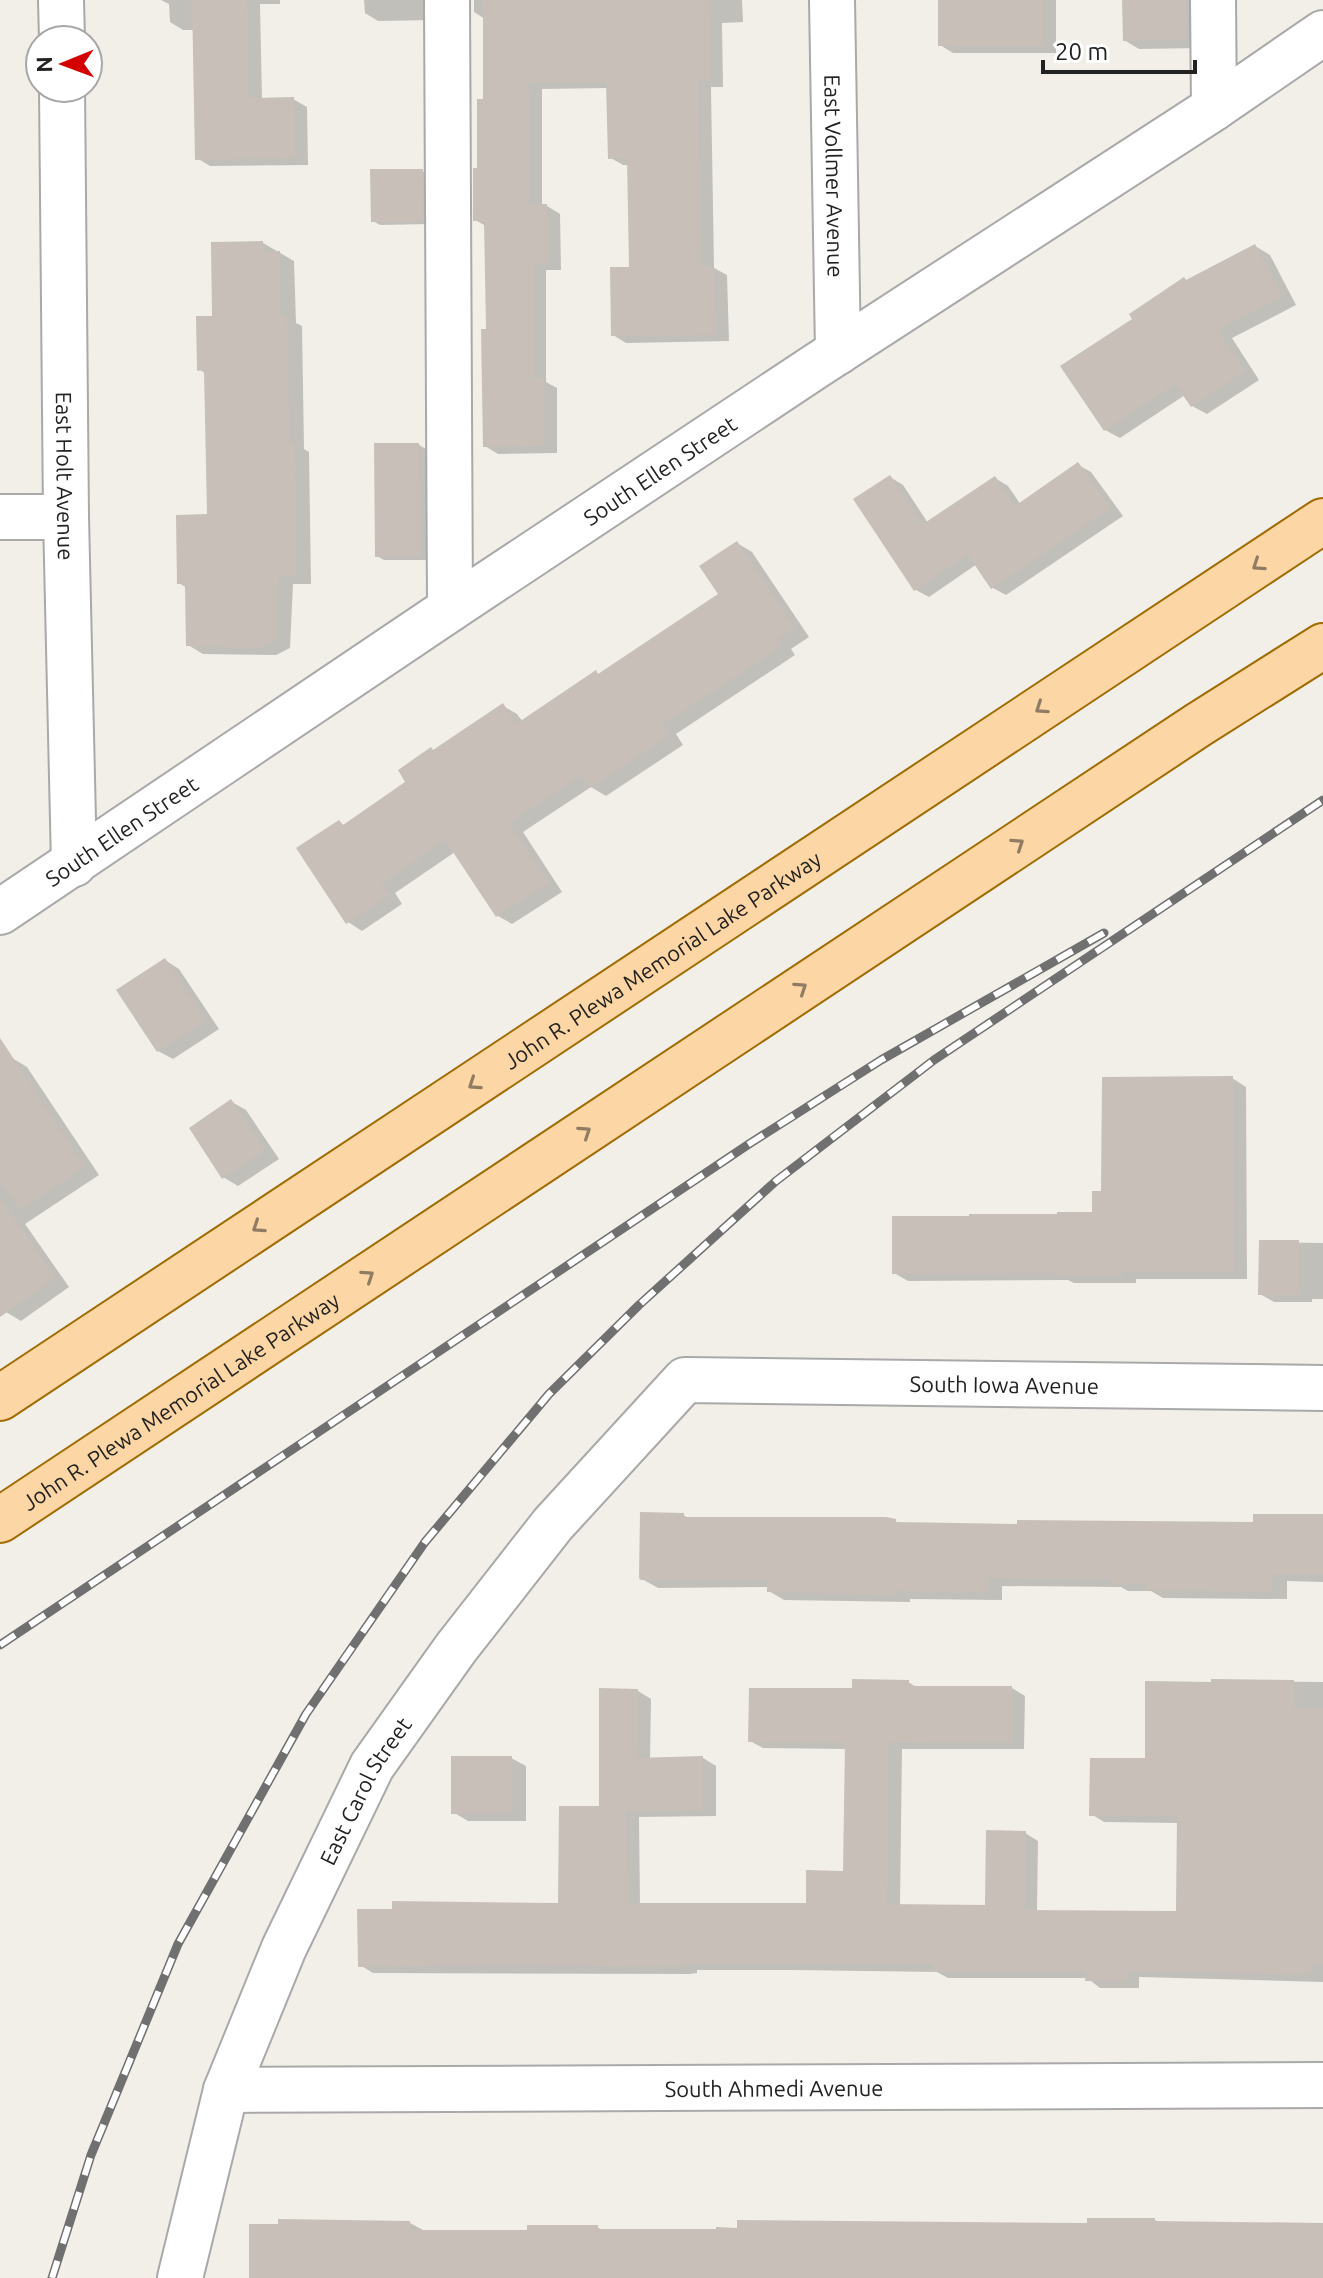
<svg xmlns="http://www.w3.org/2000/svg" width="1323" height="2278" font-family="Ubuntu,sans-serif">
<style>
.shadow{fill:#0003}
.building{fill:#c7bfb8}
.lines{fill:none;stroke-linecap:round;stroke-linejoin:round}
.minor-casing{stroke:#a9a9a9;stroke-width:48}
.major-casing{stroke:#a06b00;stroke-width:48}
.minor{stroke:#fff;stroke-width:44}
.major{stroke:#fcd6a4;stroke-width:44}
.rail-casing{stroke:#707070;stroke-width:9}
.rail{stroke:#fff;stroke-width:6;stroke-dasharray:18;stroke-linecap:butt}
.oneway{stroke:#8f7c63}
.labels{text-anchor:middle;dominant-baseline:central;stroke-width:7;stroke-linejoin:round;paint-order:stroke}
.street-label{font-size:22px;fill:#222;stroke:#fff}
</style>
<rect width="100%" height="100%" fill="#f2efe9"/>
<!-- shadow -->
<path class="shadow" d="M161 0H280V4H260L262 99H293L307 107 308 165 210 166 197 158 194 30H183L170 22 169 4Z
M364 0H437L435 20 378 21 365 13Z
M474 0H742L743 22 722 23 723 87H711L714 268 727 275 729 341 626 343 613 335 631 269 629 165H623L609 157 608 88 542 89V206H547L560 214 561 270H546V382L557 388V453L498 454 485 446 488 331 486 226 475 220 485 101V19L474 12Z
M940 0H1056V53H953L940 45Z
M1124 0H1200V48L1139 49 1124 40Z
M422 171 429 175V224L380 225 373 221Z
M263 243 294 261 296 323 302 326 304 449 309 452 311 584H293L290 648 276 655 203 654 188 645 187 588 179 583 209 516 206 374 199 369 214 318Z
M1255 246 1270 255 1296 305 1232 338 1259 380 1207 414 1192 406 1185 395 1120 438 1105 430Z
M419 445 426 449V560H384L377 556Z
M1078 465 1091 472 1123 516 1006 595 993 588 977 564 929 597 916 590 856 500 890 477 903 485 928 523 995 478 1008 486 1021 505Z
M737 543 752 552 809 637 791 649 795 655 676 734 683 745 606 796 591 787 523 832 562 892 512 924 498 916 455 852 395 893 402 904 362 931 348 922 339 822 345 826 407 783 434 751 503 706 517 714 523 722 596 673 600 675 720 594Z
M165 960 179 969 219 1029 173 1059 158 1051Z
M12 1058 27 1067 99 1175 25 1224 69 1287 21 1321 6 1312 0 1303V1066Z
M1232 1078 1246 1087 1247 1279H1136V1283H1074L1068 1280 908 1281 894 1273 1094 1214 1103 1193Z
M232 1102 246 1110 279 1159 238 1186 223 1177Z
M1261 1242 1323 1243V1299H1312V1302H1274L1260 1294Z
M683 1515 690 1519 895 1521 901 1524H1256L1323 1515V1582L1287 1581V1599L1163 1598 1151 1591H1128L1121 1587 1002 1586V1600L910 1599V1602L784 1600 769 1591V1587L658 1588 642 1579Z
M1213 1681 1323 1682V1982L1139 1977V1988H1100L1087 1978H948L937 1972 793 1970H697V1973L690 1974 373 1973 360 1965 560 1905 601 1808 638 1691 651 1699 650 1759 703 1758 716 1766V1816L639 1817 640 1905H808L845 1873 847 1749 763 1748 750 1741 854 1690 908 1682 918 1688H1012L1025 1696 1024 1749H902L900 1906 987 1907 1025 1833 1038 1841 1037 1912 1178 1913 1179 1823 1104 1822 1091 1814 1147 1760 1213 1684Z
M511 1758 526 1766V1821H468L453 1812Z
M1155 2220 1162 2224 1323 2225V2278H251L410 2223 423 2230 529 2232 597 2227 604 2231 1089 2225Z"/>
<!-- building -->
<path class="building" d="M192 0H247L249 98 294 97 295 158 195 160Z
M483 0H709L710 80H698L701 266H714L716 335 611 336 610 267H629L627 158 608 159 606 82H529L530 204H547L548 263H533V378H544V446L483 447 481 329H486L484 221H473V168H477V99H483Z
M938 0H1043V46H938Z
M1122 0H1186V40L1123 41Z
M370 169H423V222H371Z
M263 241V251H280L281 316 287 315 290 442H295L297 576H279V583H277L276 640 260 648 186 646 185 584H177L176 515 207 514 204 370 197 371 196 316H212L211 242Z
M1255 244 1283 297 1218 330 1245 371 1191 407 1175 384 1104 431 1060 366 1132 319 1129 314 1184 277 1186 280Z
M374 443H419L420 557H375Z
M1078 462 1111 508 991 589 968 555 914 591 853 499 890 475 923 524 995 476 1015 506Z
M737 541 795 628 777 640 781 647 662 725 669 736 590 788 581 776 509 823 549 883 496 917 445 840 381 884 389 896 346 924 296 848 339 820 343 825 405 782 398 770 431 747 433 750 503 703 516 724 596 670 598 674 718 594 699 566Z
M165 958 206 1020 157 1052 116 990Z
M0 1038 85 1167 20 1210 0 1180Z
M1233 1076V1272H1122V1276H1058V1273L892 1274V1216H969V1214H1057V1212H1092V1191H1101L1102 1077Z
M231 1099 265 1150 222 1179 189 1128Z
M0 1199 56 1278 0 1317Z
M1259 1240H1299V1295H1258Z
M640 1512 684 1513V1517H886L896 1519V1522L1017 1524V1520L1253 1522V1514H1323V1574H1273L1272 1592 1146 1590V1584H1111V1579L988 1578V1593L896 1591V1595L767 1592V1580H641L639 1578Z
M852 1679 909 1680V1686H1012V1743L889 1742 887 1904 985 1905 986 1830 1026 1831 1025 1910 1176 1911 1177 1816H1089L1090 1758H1145V1681L1211 1682V1679L1294 1680V1708L1323 1709V1965H1312L1311 1975 1127 1971V1982L1085 1981 1086 1972 933 1971V1965L778 1963 685 1964V1966L675 1967 497 1965 358 1967 357 1909H392V1901L558 1903 559 1806H599V1688L638 1689 637 1758 703 1756V1810L626 1811 628 1903H806V1870L843 1871 845 1743 748 1742 749 1688H852Z
M451 1756H512V1813L451 1814Z
M1087 2218H1155V2221L1323 2223V2278H249V2224H278V2219L410 2221 411 2230H527V2225H598V2229H716V2227L737 2228V2220L1087 2223Z"/>
<g class="lines">
<defs>
<g id="minor">
<path d="M61 0 62 40"/>
<path d="M447 0 450 609"/>
<path id="s1" d="M832 0 838 352"/>
<path d="M1213 0 1214 108"/>
<path id="s2" d="M62 88 66 517 74 864"/>
<path d="M0 517H66"/>
<path id="s3" d="M0 912 450 609 816 366 1214 108 1323 33"/>
<path id="s4" d="M226 2090 1323 2085"/>
<path id="s5" d="M180 2278 226 2090 284 1948 372 1766 456 1648 553 1524 685 1380 1323 1388"/>
</g>
<g id="major">
<path id="s6" d="M0 1398 1323 521"/>
<path id="s7" d="M0 1520 1198 725 1323 646"/>
</g>
</defs>
<!-- minor casing -->
<use href="#minor" class="minor-casing"/>
<!-- major casing -->
<use href="#major" class="major-casing"/>
<!-- minor -->
<use href="#minor" class="minor"/>
<!-- major -->
<use href="#major" class="major"/>
<defs>
<path id="rail" d="M0 1645 749 1144 881 1060 1104 933
M52 2278 91 2155 178 1944 306 1714 425 1542 549 1394 639 1305 776 1181 934 1060 1323 800"/>
</defs>
<!-- rail casing -->
<use href="#rail" class="rail-casing"/>
<!-- rail -->
<use href="#rail" class="rail"/>
</g>
<!-- one-way arrows -->
<defs><path id="oneway-chevron" d="M-2-3.5L2.5 0L-2 3.5" fill="none" stroke-width="1.6" stroke-linecap="round" stroke-linejoin="round" transform="scale(2)"/></defs>
<g class="oneway">
<use href="#oneway-chevron" transform="translate(1258 565) rotate(146)"/>
<use href="#oneway-chevron" transform="translate(1041 708) rotate(146)"/>
<use href="#oneway-chevron" transform="translate(1018 844) rotate(-34)"/>
<use href="#oneway-chevron" transform="translate(801 988) rotate(-34)"/>
<use href="#oneway-chevron" transform="translate(474 1084) rotate(146)"/>
<use href="#oneway-chevron" transform="translate(585 1132) rotate(-34)"/>
<use href="#oneway-chevron" transform="translate(258 1227) rotate(146)"/>
<use href="#oneway-chevron" transform="translate(368 1276) rotate(-34)"/>
</g>
<g class="labels">
<!-- street labels -->
<g class="street-label">
<text stroke="none"><textPath href="#s1" startOffset="176">East Vollmer Avenue</textPath></text>
<text stroke="none"><textPath href="#s3" startOffset="794">South Ellen Street</textPath></text>
<text stroke="none"><textPath href="#s2" startOffset="388">East Holt Avenue</textPath></text>
<text stroke="none"><textPath href="#s3" startOffset="146">South Ellen Street</textPath></text>
<text stroke="none"><textPath href="#s6" startOffset="794">John R. Plewa Memorial Lake Parkway</textPath></text>
<text stroke="none"><textPath href="#s5" startOffset="1366">South Iowa Avenue</textPath></text>
<text stroke="none"><textPath href="#s7" startOffset="216">John R. Plewa Memorial Lake Parkway</textPath></text>
<text stroke="none"><textPath href="#s5" startOffset="524">East Carol Street</textPath></text>
<text stroke="none"><textPath href="#s4" startOffset="548">South Ahmedi Avenue</textPath></text>
</g>
</g>
<!-- north arrow -->
<g transform="translate(64 64) rotate(269)"><circle r="38" fill="#ffffff" stroke="#a7a7a7" stroke-width="2"/>
<path d="M0-6L14 30L0 20L-14 30Z" fill="#d40000"/>
<text y="-12" font-size="22" font-weight="bold" text-anchor="middle" fill="#222222">N</text>
</g>
<!-- scale -->
<path d="M1043 60v12h152v-12" fill="none" stroke="#222222" stroke-width="4"/>
<text x="1055" y="60" font-size="24" fill="#222222" stroke="#ffffff" stroke-width="6" paint-order="stroke">20 m</text>
</svg>
